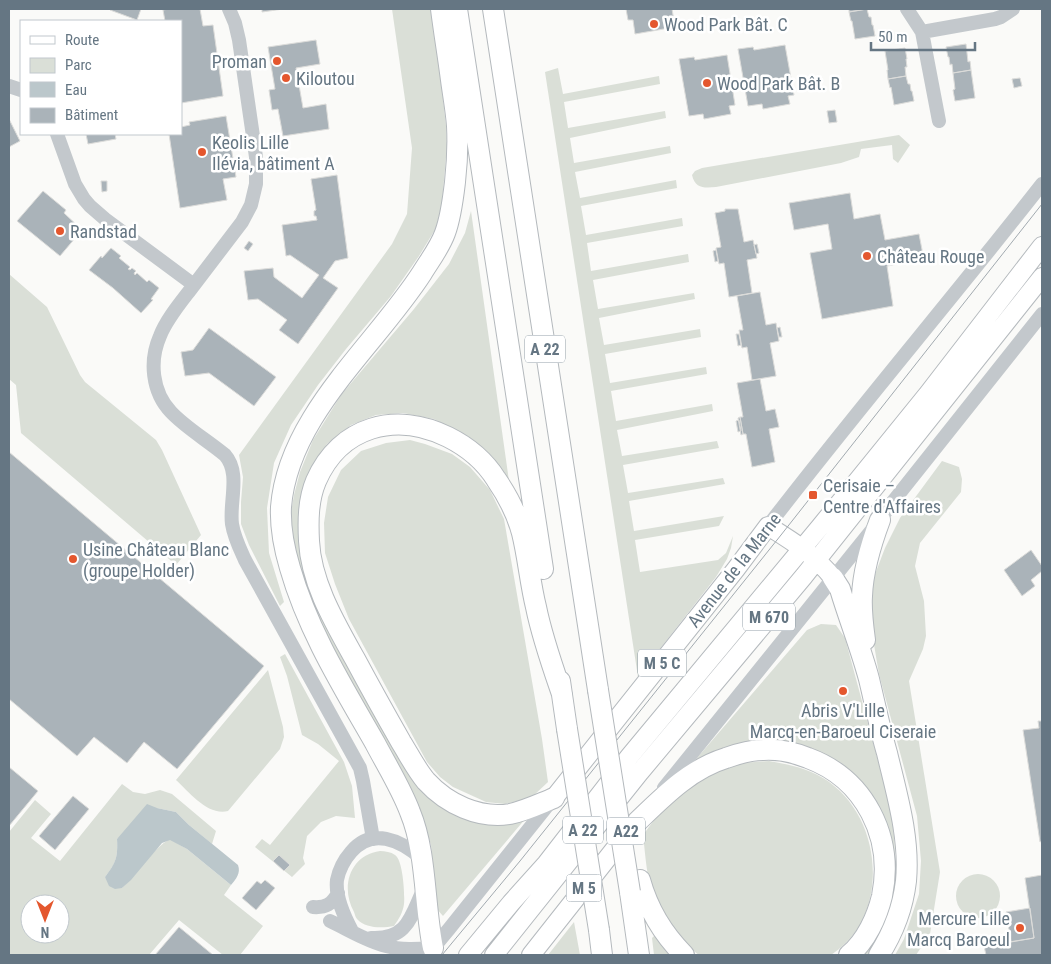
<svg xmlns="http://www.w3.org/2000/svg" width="1051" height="964" font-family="'Roboto Condensed',sans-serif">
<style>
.green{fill:#dadfd7;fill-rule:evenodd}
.water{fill:#bbc7cb}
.building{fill:#aab3b9;stroke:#dcdcda}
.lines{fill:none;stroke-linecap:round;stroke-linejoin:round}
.major-casing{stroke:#b5babe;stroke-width:20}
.highway-casing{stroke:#b4b9bd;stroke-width:22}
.minor{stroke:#c3c8cc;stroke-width:14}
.major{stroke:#fff;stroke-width:18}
.highway{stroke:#fff;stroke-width:20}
.tram{stroke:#a2aab0;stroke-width:1}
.highway-bridge-casing{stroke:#b4b9bd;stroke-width:22;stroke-linecap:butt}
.highway-bridge{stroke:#fff;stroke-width:20}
.poi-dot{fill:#e4572e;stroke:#fff;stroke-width:2}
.labels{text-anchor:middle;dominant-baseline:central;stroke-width:5;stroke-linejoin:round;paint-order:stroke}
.shield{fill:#fff;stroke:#939fa8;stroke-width:1}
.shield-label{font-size:16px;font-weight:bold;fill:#657683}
.poi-label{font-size:18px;fill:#657683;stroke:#fff;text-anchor:start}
.street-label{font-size:18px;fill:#657683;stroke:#fff}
</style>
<rect width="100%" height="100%" fill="#fafaf8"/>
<!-- green -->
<path class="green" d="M392 9H431L441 78 446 126 447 146 442 203 436 228 419 256 391 296 346 349 318 385 291 425 274 463 267 508 269 553 284 602 280 606 249 545 241 524V502L243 477 239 455 392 244 407 214 412 148Z
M558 68 563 94 659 76 660 84 564 102 568 128 665 111 666 118 570 138 574 163 670 146 671 153 575 172 580 198 676 180 677 188 581 206 586 235 682 218 683 226 587 243 591 271 688 254 689 262 593 280 598 309 694 293 695 299 599 318 604 345 700 329 701 337 605 354 610 383 706 367 707 374 611 391 616 421 712 404 713 411 617 430 622 456 717 441 719 448 623 465 628 493 723 478 725 484 629 501 634 531 724 516 719 526 635 540 640 572 718 560 726 553 733 536 731 548 727 559 716 577 638 677 545 72Z
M899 135 910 145 898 163 893 159 892 145 861 149 859 157 841 163 716 187C705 188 695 189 692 175L695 171 702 168Z
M471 211 509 481 486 451 469 437 434 419 403 413 376 415 351 425 327 444 312 466 303 491 299 514 300 544 406 770 475 820 497 825 526 818 443 916 436 908 431 845 419 808 330 647 314 611 294 551 290 518 294 495 300 472 313 440 341 395 414 309 449 264 465 233Z
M9 274 47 307 80 375 85 382 156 440 162 450 201 535 176 565 21 433 16 385 9 379Z
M410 440 425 444 452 454 470 467 490 490 504 519 542 739 548 782 531 798 505 804 486 802 453 787 440 777 427 762 349 619 335 584 325 553 324 523 328 497 341 470 361 451 386 443Z
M942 461 959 467 962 479 961 492 920 543 915 566 924 601 926 636 923 649 909 681 940 872 930 934 916 955H895L904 939 919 894 921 861 917 816 879 674 872 633 869 590 885 548 900 518Z
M821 624 836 625 845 638 891 809C897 852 899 900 878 939 875 945 870 950 867 955H856L871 938 884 831 818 755 691 765 807 630Z
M285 654 344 762 352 786 355 818 336 816 321 822 307 836 303 858 305 864 292 877 255 847 262 839 270 845 339 761 318 744 302 735 287 676 280 657Z
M268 670 283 727 284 737 280 749 228 811C208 816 190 793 176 780Z
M769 761C790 765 804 767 823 778 868 805 884 867 865 914 863 919 861 924 858 928 851 939 841 948 831 955H699C684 945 654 903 650 885 646 869 645 851 643 835L663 808 714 770 742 763Z
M122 784 133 792 145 794 160 790 172 794 216 831 212 844 189 825 176 812 157 808 117 839C118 857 116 863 105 877L122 888C137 874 153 848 170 839L187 849 231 885 224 895 263 926 240 955H223L179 920 149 955H9V832L35 800 51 814 31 838 60 861ZM30 904H60V934H30Z
M380 851C385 851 391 852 395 855 403 860 405 894 404 904 403 912 399 919 394 926 383 928 366 929 357 919 355 917 355 914 354 912 340 887 350 855 380 851Z
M956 896a22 22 0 1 1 44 0a22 22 0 1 1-44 0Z
M574 922 580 955H548Z
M655 935 676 955H654L652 938Z"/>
<!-- water -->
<path class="water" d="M147 804 157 808 176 812 189 825 238 865C241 873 236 879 231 885L187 849 170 840 162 843 131 880 122 888 115 889 109 886 105 877C116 863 118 857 117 839Z"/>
<!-- building -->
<path class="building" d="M110 9H141L137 20 110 10Z
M169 9H200L203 26 213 25 223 96 181 103V21H165L163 10Z
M262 9H283L262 12Z
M626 9H672L675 27 635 34 633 20H628Z
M849 9H867L849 12Z
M867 9 869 17H871L872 25H873L875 36 855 39 852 21H851L849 12Z
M316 40 320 64 296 68 303 108 326 104 329 129 283 136 278 109 272 110 269 90 275 89 268 47Z
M966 44 968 62 970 61 971 70 953 73 952 64 950 65 949 57H948L946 47Z
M785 45 794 95 788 96 790 104 763 109 762 104 748 106 738 49 753 47 754 50Z
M905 48 907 59H906L907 67H905L906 76 888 79 887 70H888L885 51Z
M727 55 735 105 729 106 731 114 704 119 703 114 689 116 679 59 694 57 695 60Z
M971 70 975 98 955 101 953 90 955 89 953 73Z
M906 76 908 84H910L911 91H912L914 101 894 105 891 87 890 88 888 79Z
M1020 78 1022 86 1014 88 1012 79Z
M835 110 837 122 829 123 827 111Z
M226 116 236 177 223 179 227 200 180 208 169 134H181V127L190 125 189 122Z
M9 119 20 141 9 147Z
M86 134H115L116 139 88 144Z
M337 175 348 258 335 261 323 278 338 288 298 344 279 330 287 320 258 299 248 300 244 271 273 268 274 277 302 298 319 275 290 255 286 256 282 225 317 220 316 216H314V211L316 210 311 179Z
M101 181H107V191L102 192Z
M43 191 66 210 64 213 82 230 60 256 17 221Z
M850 193 854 219 880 214 885 240 919 234 924 260 887 266 893 306 822 319 810 253 832 249 828 224 794 230 789 203Z
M725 209H738L744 242 753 240 757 258 747 260 752 293 729 297 724 263 719 264 716 248 721 247 715 213 725 211Z
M249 241 253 244 248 251 244 248Z
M757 244 759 253 756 254 754 245Z
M111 248 121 256 119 258 130 267 128 269 130 270 132 268 136 271 134 273 135 275 137 273 147 282 149 280 159 288 151 299 153 300 141 313 113 288 89 270 101 256 102 258Z
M716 250 718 261 715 262 713 251Z
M760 292 766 325 776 323 779 341 770 343 776 376 752 380 747 347 742 348 739 330H743L737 296Z
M780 327 782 337H779L777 328Z
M209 328 276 377 254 406 209 373 185 376 181 352 193 350Z
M736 334H739L741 345 738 346Z
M760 379 766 411 775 409 779 427 769 429 775 462 752 467 746 434H743L740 417H743L737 383Z
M740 417 743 434 741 435 738 418Z
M739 420 741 431 738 432 736 421Z
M9 452 264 666 177 769 144 742 127 763 94 737 77 756 9 699Z
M1031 550 1042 566V571L1031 580 1035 586 1022 596 1004 570Z
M842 684 850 690 844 697 836 691Z
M1038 721H1042V841L1040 842 1023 730 1039 728Z
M9 767 38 791 9 826Z
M73 796 89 809 55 850 39 836Z
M279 855 290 865 284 871 273 861Z
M1042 875V955H986L984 946 1034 938 1025 878Z
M265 880 275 888 256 910 242 898 257 881 261 884Z
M1030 908 1034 938 1011 942 1006 912Z
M179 927 213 955H155Z"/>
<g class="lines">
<defs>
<path id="major" d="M554 798 736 569 768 526C792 541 815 555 833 578
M468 955 511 903 546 864 629 757 820 527 927 395 1042 246
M494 955 640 772 804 576 1042 277
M531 955 628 832"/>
<path id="highway" d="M457 9 543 569
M493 9 598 690
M833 578 840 589C849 619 861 649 869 679 875 704 880 729 887 753 897 795 910 838 906 881 903 907 893 933 879 955
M865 640C863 625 861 611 862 596 863 570 871 544 880 520
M560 681 567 729
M554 798C539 804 525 811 510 814 479 819 447 804 426 781 416 769 409 755 401 742 385 714 370 687 355 659 335 623 311 583 309 541 308 521 308 500 316 481 340 426 396 411 448 437 468 447 484 460 496 479 507 495 517 514 522 533 528 557 530 583 536 607 542 637 552 665 562 694
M637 822C663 797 690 769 726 758 737 754 750 750 763 750 778 749 793 752 808 758 865 779 894 837 882 896 877 917 866 941 849 955
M640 880C648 909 663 934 684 955
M630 892 639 955
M599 930 602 955
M433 948C424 905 427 853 410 812 401 788 387 766 375 743 343 687 308 631 290 568 284 548 280 528 281 507 288 416 375 346 422 273 430 260 440 247 445 233 451 217 453 199 455 182 457 164 458 145 457 126 456 111 453 95 451 80 448 56 444 33 441 9"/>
</defs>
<!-- major casing -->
<use href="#major" class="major-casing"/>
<!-- highway casing -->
<use href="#highway" class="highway-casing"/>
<!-- minor -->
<path class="minor" d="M907 9 922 32 939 121
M922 32 995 19 1001 17 1013 9
M9 86 21 90
M57 134 75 184 84 199 90 206 105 219 194 285 242 222 251 205 256 184V157L239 40 235 23 229 9
M194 285C182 301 167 318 160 336 149 361 152 392 171 412 186 428 207 440 225 455 241 473 229 502 232 524 234 537 240 549 245 560L360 768 363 781 373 839
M768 526C857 410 952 299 1042 184
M664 788 880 520 891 504 1042 314
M313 907C326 908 332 904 338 893
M330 921C349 930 366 941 386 946 401 950 417 949 433 948
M352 931C344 916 335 897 337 880 339 870 344 860 351 852 372 827 400 840 421 858
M371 938C408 940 411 916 424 888
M429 953 449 929 552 800"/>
<!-- major -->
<use href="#major" class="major"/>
<!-- highway -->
<use href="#highway" class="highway"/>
<!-- tram -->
<path class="tram" d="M442 955 520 861 781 535 1042 204"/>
<defs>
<path id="highway-bridge" d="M598 690 630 892
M567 729 599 930"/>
</defs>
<!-- highway-bridge casing -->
<use href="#highway-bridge" class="highway-bridge-casing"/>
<!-- highway-bridge -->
<use href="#highway-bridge" class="highway-bridge"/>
</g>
<!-- markers -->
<g class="poi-dot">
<circle cx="654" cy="24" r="5"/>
<circle cx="277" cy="61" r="5"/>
<circle cx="286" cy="78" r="5"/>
<circle cx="707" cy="83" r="5"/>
<circle cx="202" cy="152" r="5"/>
<circle cx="60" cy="231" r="5"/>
<circle cx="867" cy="256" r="5"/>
<rect x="808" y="490" width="10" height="10" rx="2.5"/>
<circle cx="73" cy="559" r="5"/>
<circle cx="843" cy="691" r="5"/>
<circle cx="1020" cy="928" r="5"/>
</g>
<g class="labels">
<!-- shield labels -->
<g class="shield">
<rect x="525" y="335.5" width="40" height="27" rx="4"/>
<rect x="743" y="603.5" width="52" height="27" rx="4"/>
<rect x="638" y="649.5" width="48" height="27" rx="4"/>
<rect x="563" y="816.5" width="40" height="27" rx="4"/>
<rect x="607" y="817.5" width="38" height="27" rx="4"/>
<rect x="566.5" y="874.5" width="35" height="27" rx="4"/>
</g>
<g class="shield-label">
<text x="545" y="349">A 22</text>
<text x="769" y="617">M 670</text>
<text x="662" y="663">M 5 C</text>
<text x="583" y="830">A 22</text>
<text x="626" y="831">A22</text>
<text x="584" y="888">M 5</text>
</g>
<!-- poi labels -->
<g class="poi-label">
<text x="664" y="24">Wood Park Bât. C</text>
<text x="267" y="61" text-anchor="end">Proman</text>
<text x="296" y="78">Kiloutou</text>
<text x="717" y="83">Wood Park Bât. B</text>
<text x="212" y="142">Keolis Lille<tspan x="212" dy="21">Ilévia, bâtiment A</tspan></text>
<text x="70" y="231">Randstad</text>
<text x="877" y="256">Château Rouge</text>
<text x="823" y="485">Cerisaie –<tspan x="823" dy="21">Centre d'Affaires</tspan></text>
<text x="83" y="549">Usine Château Blanc<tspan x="83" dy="21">(groupe Holder)</tspan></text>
<text x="843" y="710" text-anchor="middle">Abris V'Lille<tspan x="843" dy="21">Marcq-en-Baroeul Ciseraie</tspan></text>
<text x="1010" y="918" text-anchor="end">Mercure Lille<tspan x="1010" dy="21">Marcq Baroeul</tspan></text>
</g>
<!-- street labels -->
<g class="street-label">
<text transform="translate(734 570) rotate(-52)">Avenue de la Marne</text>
</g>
</g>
<!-- border -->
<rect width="1051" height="964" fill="none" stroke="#657683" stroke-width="20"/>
<!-- legend -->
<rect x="20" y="20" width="162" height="115" fill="#ffffff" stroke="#c1c8cd"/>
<rect x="30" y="36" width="25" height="8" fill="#ffffff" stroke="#c1c8cd"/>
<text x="65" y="45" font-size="15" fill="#657683">Route</text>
<rect x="30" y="58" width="25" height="15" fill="#dadfd7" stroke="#c1c8cd"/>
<text x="65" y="70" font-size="15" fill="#657683">Parc</text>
<rect x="30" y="82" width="25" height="15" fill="#bbc7cb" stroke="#c1c8cd"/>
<text x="65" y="95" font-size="15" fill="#657683">Eau</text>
<rect x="30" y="108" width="25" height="15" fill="#aab3b9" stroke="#c1c8cd"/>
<text x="65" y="120" font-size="15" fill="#657683">Bâtiment</text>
<!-- north arrow -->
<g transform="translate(45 919) rotate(180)"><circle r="24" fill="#ffffff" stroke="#c1c8cd"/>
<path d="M0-4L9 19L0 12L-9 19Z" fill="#e4572e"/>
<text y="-8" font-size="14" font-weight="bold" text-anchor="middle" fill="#657683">N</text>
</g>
<!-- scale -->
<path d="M871 42v8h104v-8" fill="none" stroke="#657683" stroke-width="2.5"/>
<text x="878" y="42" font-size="15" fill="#657683" stroke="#ffffff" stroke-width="4" paint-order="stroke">50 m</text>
</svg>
